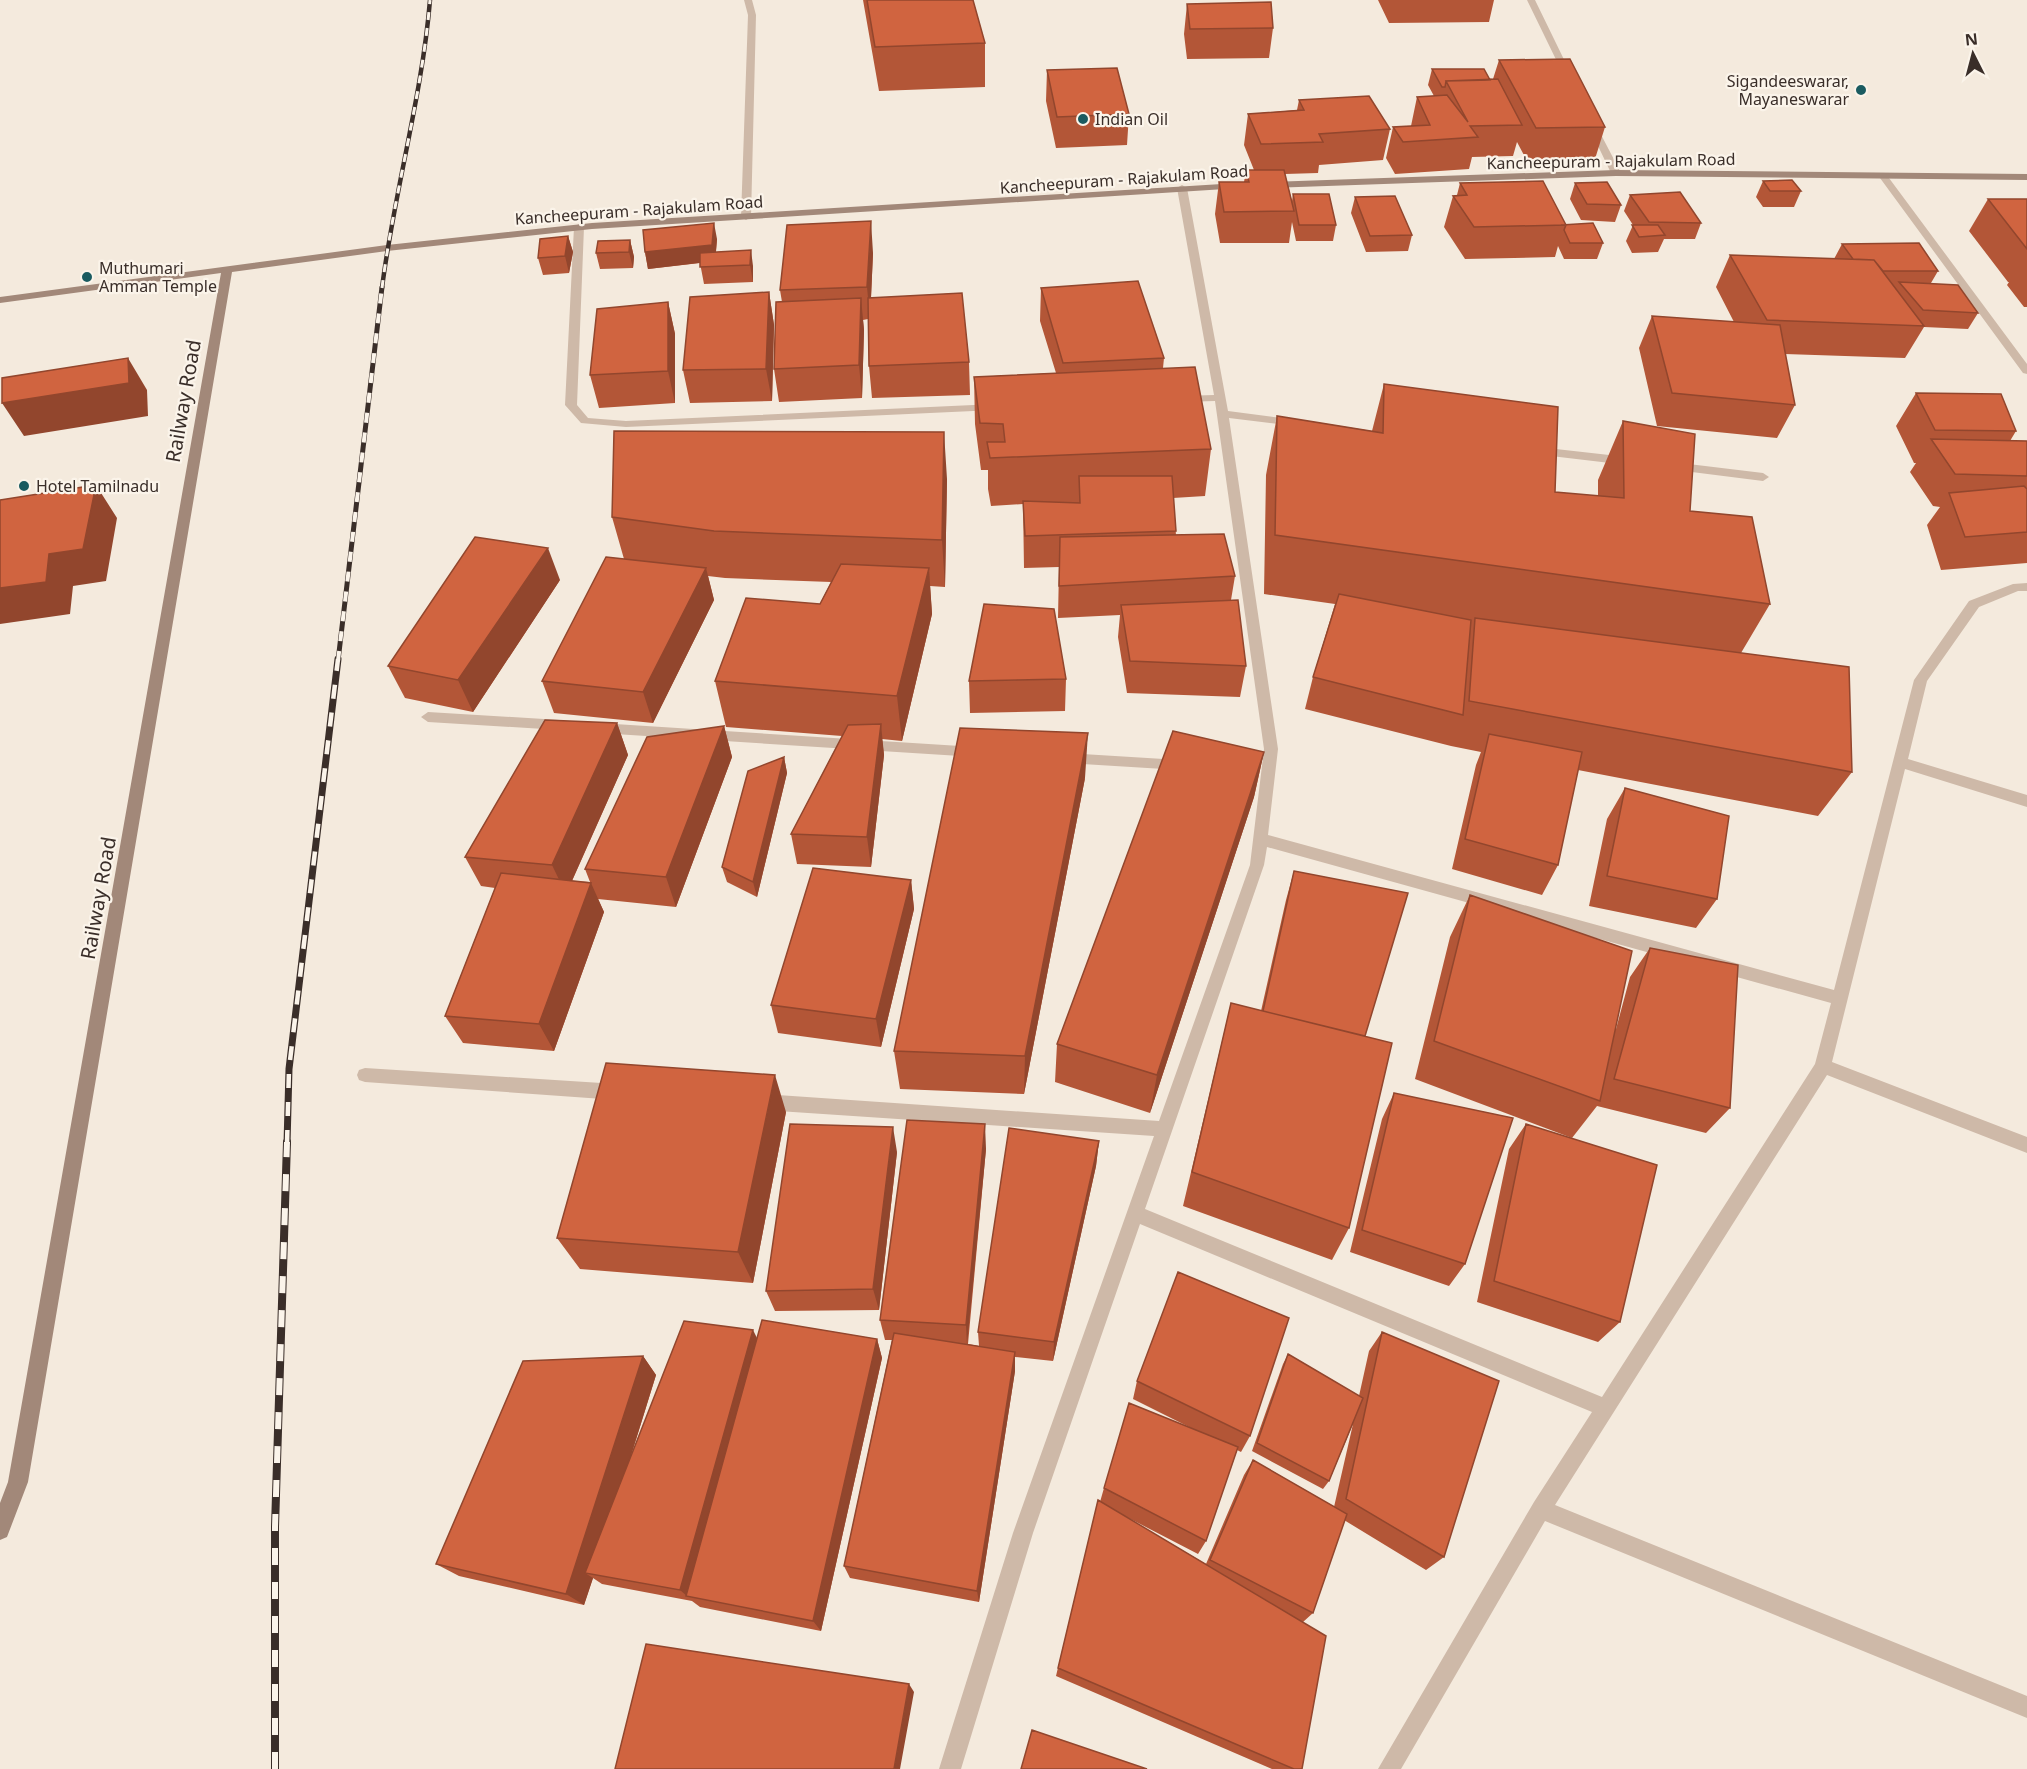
<svg xmlns="http://www.w3.org/2000/svg" width="2027" height="1769" font-family="'Noto Sans',sans-serif">
<style>
.lines{fill:none;stroke-linecap:round;stroke-linejoin:round}
.service{fill:#ceb9a8;fill-rule:evenodd}
.minor{fill:#ceb9a8;fill-rule:evenodd}
.secondary{fill:#a28879;fill-rule:evenodd}
.rail-far3-casing{stroke:#3a2e29;stroke-width:4.5}
.rail-far2-casing{stroke:#3a2e29;stroke-width:5}
.rail-far1-casing{stroke:#3a2e29;stroke-width:7}
.rail-casing{stroke:#3a2e29;stroke-width:8}
.rail-far3{stroke:#fbf4ea;stroke-width:3;stroke-dasharray:8;stroke-linecap:butt}
.rail-far2{stroke:#fbf4ea;stroke-width:4;stroke-dasharray:10;stroke-linecap:butt}
.rail-far1{stroke:#fbf4ea;stroke-width:4.5;stroke-dasharray:14;stroke-linecap:butt}
.rail{stroke:#fbf4ea;stroke-width:6;stroke-dasharray:17;stroke-linecap:butt}
.wall{fill:#b35637}
.shaded-wall{fill:#92462d}
.building{fill:#d06440;stroke:#92462d;stroke-width:1.5}
.poi-dot{fill:#1a5b60;stroke:#fbf4ea;stroke-width:2}
.labels{text-anchor:middle;dominant-baseline:central;stroke-width:4.5;stroke-linejoin:round;paint-order:stroke}
.far-poi-label{font-size:16px;fill:#3a2e29;stroke:#fbf4ea;text-anchor:start}
.far-street-label{font-size:16px;fill:#3a2e29;stroke:#fbf4ea}
.street-label{font-size:20px;fill:#3a2e29;stroke:#fbf4ea}
</style>
<rect width="100%" height="100%" fill="#f4eadd"/>
<g class="lines">
<!-- service -->
<path class="service" d="M744 0H752L756 15 751 217 746 220 741 217 748 15Z"/>
<!-- minor -->
<path class="minor" d="M1527 0H1535L1572 76 1571 78 1564 76Z
M1592 122 1596 125 1621 173 1619 175 1611 173 1588 125Z
M1880 174H1886L2027 364V374L2023 373 1880 178Z
M1182 185 1187 188 1228 411 1296 420 1302 423 1296 426 1229 418 1278 749 1268 835 1834 990 1914 680 1969 601 2013 584 2027 583V591H2018L1979 607 1927 681 1908 759 2027 795V807L1905 769 1832 1062 2027 1137V1153L1827 1075 1555 1505 2027 1696V1718L1545 1521 1401 1769H1378L1534 1502 1592 1412 1140 1224 1033 1533 961 1769H939L1013 1533 1154 1136 763 1110 757 1107 755 1102 757 1097 763 1094 1159 1121 1250 865 1264 749 1215 401 1180 402 1174 399 1180 396 1214 395 1177 188ZM1267 847 1831 1003 1815 1064 1602 1397 1145 1209 1264 865Z
M579 224 584 227 577 405 588 418 626 421 995 404 1001 407 995 410 626 427 581 423 565 405 574 227Z
M1538 447 1627 457 1633 461 1627 465 1534 454V448Z
M1672 462 1763 473 1769 477 1763 481 1668 469V463Z
M428 712 560 720 567 725 560 730 428 722 421 717Z
M599 723 976 747 983 752 976 757 599 733 592 728Z
M1066 753 1180 760 1187 765 1180 770 1066 763 1059 758Z
M365 1068 617 1084 623 1087 625 1092 623 1097 617 1100 365 1082 359 1080 357 1075 359 1070Z"/>
<!-- secondary -->
<path class="secondary" d="M1616 170 2027 174V180L1616 176 1268 188 1263 185 1268 182Z
M1238 183 1241 184V188L592 229 387 251 232 272 28 1482 7 1537 0 1540V1503L8 1482 221 273 0 303V297L387 245 592 223Z"/>
<defs>
<path id="rail-far3" d="M382 288C394 192 422 97 430 0"/>
<path id="rail-far2" d="M338 661 382 287"/>
<path id="rail-far1" d="M287 1144 289 1069 338 659"/>
<path id="rail" d="M275 1769V1527L287 1142"/>
</defs>
<!-- rail-far3 casing -->
<use href="#rail-far3" class="rail-far3-casing"/>
<!-- rail-far2 casing -->
<use href="#rail-far2" class="rail-far2-casing"/>
<!-- rail-far1 casing -->
<use href="#rail-far1" class="rail-far1-casing"/>
<!-- rail casing -->
<use href="#rail" class="rail-casing"/>
<!-- rail-far3 -->
<use href="#rail-far3" class="rail-far3"/>
<!-- rail-far2 -->
<use href="#rail-far2" class="rail-far2"/>
<!-- rail-far1 -->
<use href="#rail-far1" class="rail-far1"/>
<!-- rail -->
<use href="#rail" class="rail"/>
</g>
<!-- wall -->
<path class="wall" d="M863 0H973L985 43V87L879 91Z
M1378 0H1494L1489 22 1389 23Z
M1187 4 1273 28 1269 58 1187 59 1184 34Z
M1499 60 1605 127 1595 159H1526L1517 142 1513 156 1472 157 1469 169 1395 174 1386 158 1393 127 1411 126 1417 97 1434 96 1428 85 1432 69 1493 79Z
M1047 70 1129 114 1127 145 1056 148 1046 101Z
M1299 100 1390 129 1383 160 1319 165 1318 173 1285 174 1292 201 1293 194 1336 225 1333 241H1296L1292 222 1289 243H1220L1215 214 1219 182H1244L1246 170H1254L1244 145 1248 114 1297 110Z
M1763 181 1801 191 1794 207H1763L1756 197Z
M1460 183 1565 224 1603 243 1597 259H1564L1558 246 1555 257 1465 259 1444 227 1453 196 1457 195Z
M1575 183 1621 205 1615 222 1581 220 1570 199Z
M1630 195 1701 223 1695 239H1664L1658 252 1632 253 1626 241 1633 225 1624 211Z
M1355 197 1412 235 1408 251 1366 252 1351 213Z
M1988 199H2027V307H2024L2007 285 2009 282H2008L1969 231Z
M568 236 573 252 569 273 543 275 538 258Z
M717 239 716 252 753 266V282L704 284 700 263 648 269 645 252Z
M630 240 634 257 633 268 600 269 596 253Z
M1842 244 1938 271 1931 283 1978 313 1968 329 1924 327 1905 358 1785 354 1795 405 1777 438 1657 426 1639 348 1652 316 1734 322 1716 287 1730 255 1834 259Z
M873 253 871 298 969 362 970 395 872 398 869 366 868 319 863 320 864 330 862 398 779 402 774 369 782 302 780 290Z
M1041 288 1164 358 1163 368 1211 449 1205 496 1173 498 1176 535 1235 576 1231 600 1246 666 1240 697 1127 693 1118 637 1120 615 1058 618 1059 567 1024 568 1023 504 991 506 988 489V470H981L975 424 974 377 1056 373 1040 321Z
M769 292 774 325 772 401 690 403 683 370Z
M668 302 675 334V403L599 408 590 375Z
M1384 384 1555 492 1598 496V480L1623 421 1690 511 1770 604 1741 653 1852 772 1818 816 1578 770 1558 865 1542 895 1452 869 1476 765 1481 752 1451 746 1305 709 1313 677 1335 604 1264 594 1266 475 1277 416 1372 431Z
M1916 393 2016 431 2010 441H2027V563L1941 570 1927 525 1940 507 1933 506 1910 472 1916 463H1914L1896 426Z
M947 479 945 587 930 586 932 614 902 741 882 739 884 755 871 867 797 864 791 834 842 736 726 727 715 681 820 604 831 582 725 578 708 576 714 600 653 723 554 713 542 681 624 559 612 517Z
M560 580 473 712 405 698 388 666Z
M1066 679 1065 711 970 713 969 681Z
M617 723 628 755 572 881 590 882 585 869 724 726 732 757 676 907 598 899 604 912 554 1051 463 1043 445 1016 495 888 481 886 465 857Z
M1264 752 1254 797 1150 1113 1055 1082 1057 1044Z
M784 757 787 773 757 897 727 882 722 867Z
M1085 778 1024 1094 900 1089 894 1051Z
M1625 788 1717 899 1696 928 1589 906 1607 819Z
M1294 871 1365 1036 1349 1228 1332 1260 1183 1206 1231 1003 1261 1011 1286 900Z
M911 880 914 909 881 1047 778 1033 771 1005Z
M1470 895 1616 1029 1630 977 1650 948 1730 1108 1706 1133 1597 1106 1572 1138 1415 1079 1450 937Z
M1394 1093 1465 1264 1449 1286 1350 1252 1382 1119Z
M786 1112 753 1283 580 1269 557 1238Z
M1526 1124 1620 1322 1598 1342 1477 1302 1509 1149Z
M1099 1141 1096 1166 1053 1361 1015 1357V1371L979 1602 850 1578 844 1566 892 1340H885L880 1320 986 1149 968 1344 979 1346 978 1332Z
M897 1152 879 1310 775 1311 766 1291Z
M1382 1332 1444 1557 1426 1570 1344 1520 1313 1613 1303 1622 1302 1769H1272L1056 1676 1098 1500 1100 1502 1104 1488 1191 1428 1133 1399 1137 1381 1250 1436 1241 1452 1237 1450 1206 1541 1198 1554 1115 1511 1206 1564 1244 1475 1253 1460 1334 1507 1353 1424 1329 1481 1323 1489 1252 1451 1283 1364 1288 1354 1359 1396 1369 1351Z
M757 1338 877 1339 882 1358 821 1631 700 1607 692 1601 602 1584 593 1578 584 1605 459 1576 436 1564 643 1356 656 1375 631 1456Z"/>
<!-- shaded-wall -->
<path class="shaded-wall" d="M871 221 873 253 870 319 867 287Z
M714 223 717 239 715 261 648 269 645 252Z
M568 236 573 252 569 273 565 256Z
M630 240 634 257 633 268 629 252Z
M751 250 753 266V282L750 265Z
M769 292 774 325 772 401 766 369Z
M861 298 864 330 862 398 859 365Z
M668 302 675 334V403L668 371Z
M128 358 147 390 148 416 24 436 2 403Z
M944 432 947 479 945 587 942 540Z
M96 485 117 518 106 581 73 586 70 614 0 624V588L49 554Z
M548 548 560 580 473 712 458 680Z
M706 568 714 600 653 723 643 692Z
M929 568 932 614 902 741 897 696Z
M617 723 628 755 566 894 552 865Z
M881 724 884 755 871 867 867 837Z
M724 726 732 757 676 907 666 877Z
M1088 733 1085 778 1024 1094 1025 1056Z
M1264 752 1254 797 1150 1113 1157 1075Z
M784 757 787 773 757 897 753 882Z
M911 880 914 909 881 1047 876 1019Z
M591 883 604 912 554 1051 539 1024Z
M775 1075 786 1112 753 1283 738 1252Z
M985 1124 986 1149 967 1345 966 1325Z
M893 1127 897 1152 879 1310 873 1289Z
M1099 1141 1096 1166 1053 1361 1054 1342Z
M753 1330 763 1350 688 1597 680 1590Z
M877 1339 882 1358 821 1631 813 1621Z
M1015 1352V1371L979 1602 977 1591Z
M643 1356 656 1375 594 1574 585 1573 593 1578 584 1605 566 1594Z
M909 1684 914 1692 900 1769H894Z"/>
<!-- building -->
<path class="building" d="M867 0H973L985 43 875 47Z
M1271 2 1273 28 1190 29 1187 4Z
M1570 59 1605 127 1536 128 1499 60Z
M1117 68 1129 114 1057 117 1047 70Z
M1432 69H1484L1490 80 1446 81 1445 87H1442Z
M1498 79 1522 125 1470 126 1478 137 1403 142 1393 127 1430 125 1417 97 1447 95 1468 122 1446 81Z
M1369 96 1390 129 1319 134 1323 142 1261 144 1248 114 1304 110 1299 100Z
M1246 170H1284L1294 211 1224 212 1219 182H1249Z
M1792 180 1801 191H1770L1763 181Z
M1543 181 1566 225 1474 227 1453 196 1467 195 1460 183Z
M1607 182 1621 205 1587 204 1575 183Z
M1680 192 1701 223 1649 222 1630 195Z
M1293 194H1329L1336 225H1299Z
M1395 196 1412 235 1370 236 1355 197Z
M1988 199H2027V249Z
M871 221 867 287 780 290 787 225Z
M714 223 712 245 645 252 643 230Z
M1593 223 1603 243H1570L1564 230 1566 225H1561Z
M1632 225H1658L1665 235 1639 237Z
M568 236 565 256 538 258 540 239Z
M630 240 629 252 596 253 598 241Z
M1919 243 1938 271H1883L1874 260 1853 259 1842 244Z
M751 250 750 265 700 267V253Z
M1730 255 1874 260 1924 326 1767 320Z
M1138 281 1164 358 1063 363 1041 288Z
M1899 282 1958 285 1978 313 1923 310Z
M769 292 766 369 683 370 690 297Z
M962 293 969 362 869 366 868 298Z
M861 298 859 365 774 369 776 302Z
M668 302V371L590 375 597 309Z
M1652 316 1780 325 1795 405 1672 393Z
M128 358 129 383 2 403V378Z
M1195 367 1211 449 990 458 987 442H1005L1003 424 980 423 974 377Z
M1384 384 1558 407 1555 492 1624 498 1623 421 1695 434 1690 511 1752 517 1770 604 1275 535 1277 416 1383 433Z
M1916 393 2001 394 2016 431 1935 430Z
M614 431 944 432 942 540 714 531 612 517Z
M1931 439 2027 441V476L1955 474Z
M1079 476H1172L1176 531 1025 536 1023 501 1080 503Z
M96 485 83 549 49 554 46 582 0 588V500Z
M2024 486 2027 489V532L1965 537 1949 493Z
M1224 534 1235 576 1059 586 1060 537Z
M475 537 548 548 458 680 388 666Z
M606 557 706 568 643 692 542 681Z
M841 564 929 568 897 696 715 681 746 598 820 604Z
M1339 594 1471 620 1463 715 1313 677Z
M1238 600 1246 666 1130 661 1121 605Z
M984 604 1054 609 1066 679 969 681Z
M1475 618 1849 667 1852 772 1469 701Z
M545 720 617 723 552 865 465 857Z
M881 724 867 837 791 834 848 725Z
M724 726 666 877 585 869 647 737Z
M960 728 1088 733 1025 1056 894 1051Z
M1173 731 1264 752 1157 1075 1057 1044Z
M1489 734 1582 752 1558 865 1465 839Z
M784 757 753 882 722 867 748 771Z
M1625 788 1729 816 1717 899 1607 876Z
M813 868 911 880 876 1019 771 1005Z
M1294 871 1408 893 1365 1036 1263 1011Z
M501 873 591 883 539 1024 445 1016Z
M1470 895 1632 951 1600 1101 1434 1041Z
M1650 948 1738 965 1730 1108 1614 1079Z
M1231 1003 1392 1043 1349 1228 1192 1172Z
M606 1063 775 1075 738 1252 557 1238Z
M1394 1093 1513 1118 1465 1264 1362 1230Z
M907 1120 985 1124 966 1325 880 1320Z
M790 1124 893 1127 873 1289 766 1291Z
M1526 1124 1657 1165 1620 1322 1494 1281Z
M1009 1128 1099 1141 1054 1342 978 1332Z
M1178 1272 1289 1318 1250 1436 1137 1381Z
M762 1320 877 1339 813 1621 686 1596Z
M684 1321 753 1330 680 1590 585 1573Z
M1382 1332 1499 1381 1444 1557 1346 1499Z
M894 1333 1015 1352 977 1591 844 1566Z
M1288 1354 1363 1398 1329 1481 1257 1443Z
M643 1356 566 1594 436 1564 523 1361Z
M1129 1403 1238 1447 1206 1541 1104 1488Z
M1253 1460 1347 1514 1313 1613 1210 1560Z
M1098 1500 1326 1636 1302 1769H1294L1058 1668Z
M646 1644 909 1684 894 1769H615Z
M1032 1730 1147 1769H1021Z"/>
<!-- markers -->
<g class="poi-dot">
<circle cx="1861" cy="90" r="6"/>
<circle cx="1083" cy="119" r="6"/>
<circle cx="87" cy="277" r="6"/>
<circle cx="24" cy="486" r="6"/>
</g>
<g class="labels">
<!-- far-poi labels -->
<g class="far-poi-label">
<text x="1849" y="81" text-anchor="end">Sigandeeswarar,<tspan x="1849" dy="18">Mayaneswarar</tspan></text>
<text x="1095" y="119">Indian Oil</text>
<text x="99" y="268">Muthumari<tspan x="99" dy="18">Amman Temple</tspan></text>
<text x="36" y="486">Hotel Tamilnadu</text>
</g>
<!-- far-street labels -->
<g class="far-street-label">
<text transform="translate(1611 161) rotate(-1)">Kancheepuram - Rajakulam Road</text>
<text transform="translate(1124 179) rotate(-4)">Kancheepuram - Rajakulam Road</text>
<text transform="translate(639 210) rotate(-4)">Kancheepuram - Rajakulam Road</text>
</g>
<!-- street labels -->
<g class="street-label">
<text transform="translate(183 401) rotate(-80)">Railway Road</text>
<text transform="translate(98 898) rotate(-80)">Railway Road</text>
</g>
</g>
<!-- north arrow -->
<g transform="translate(1973 54) rotate(354)" stroke="#fbf4ea" stroke-width="4.5" paint-order="stroke">
<path d="M0-4.5L10 22L0 15L-10 22Z" fill="#3a2e29"/>
<text y="-9" font-size="16" font-weight="bold" text-anchor="middle" fill="#3a2e29">N</text>
</g>
</svg>
